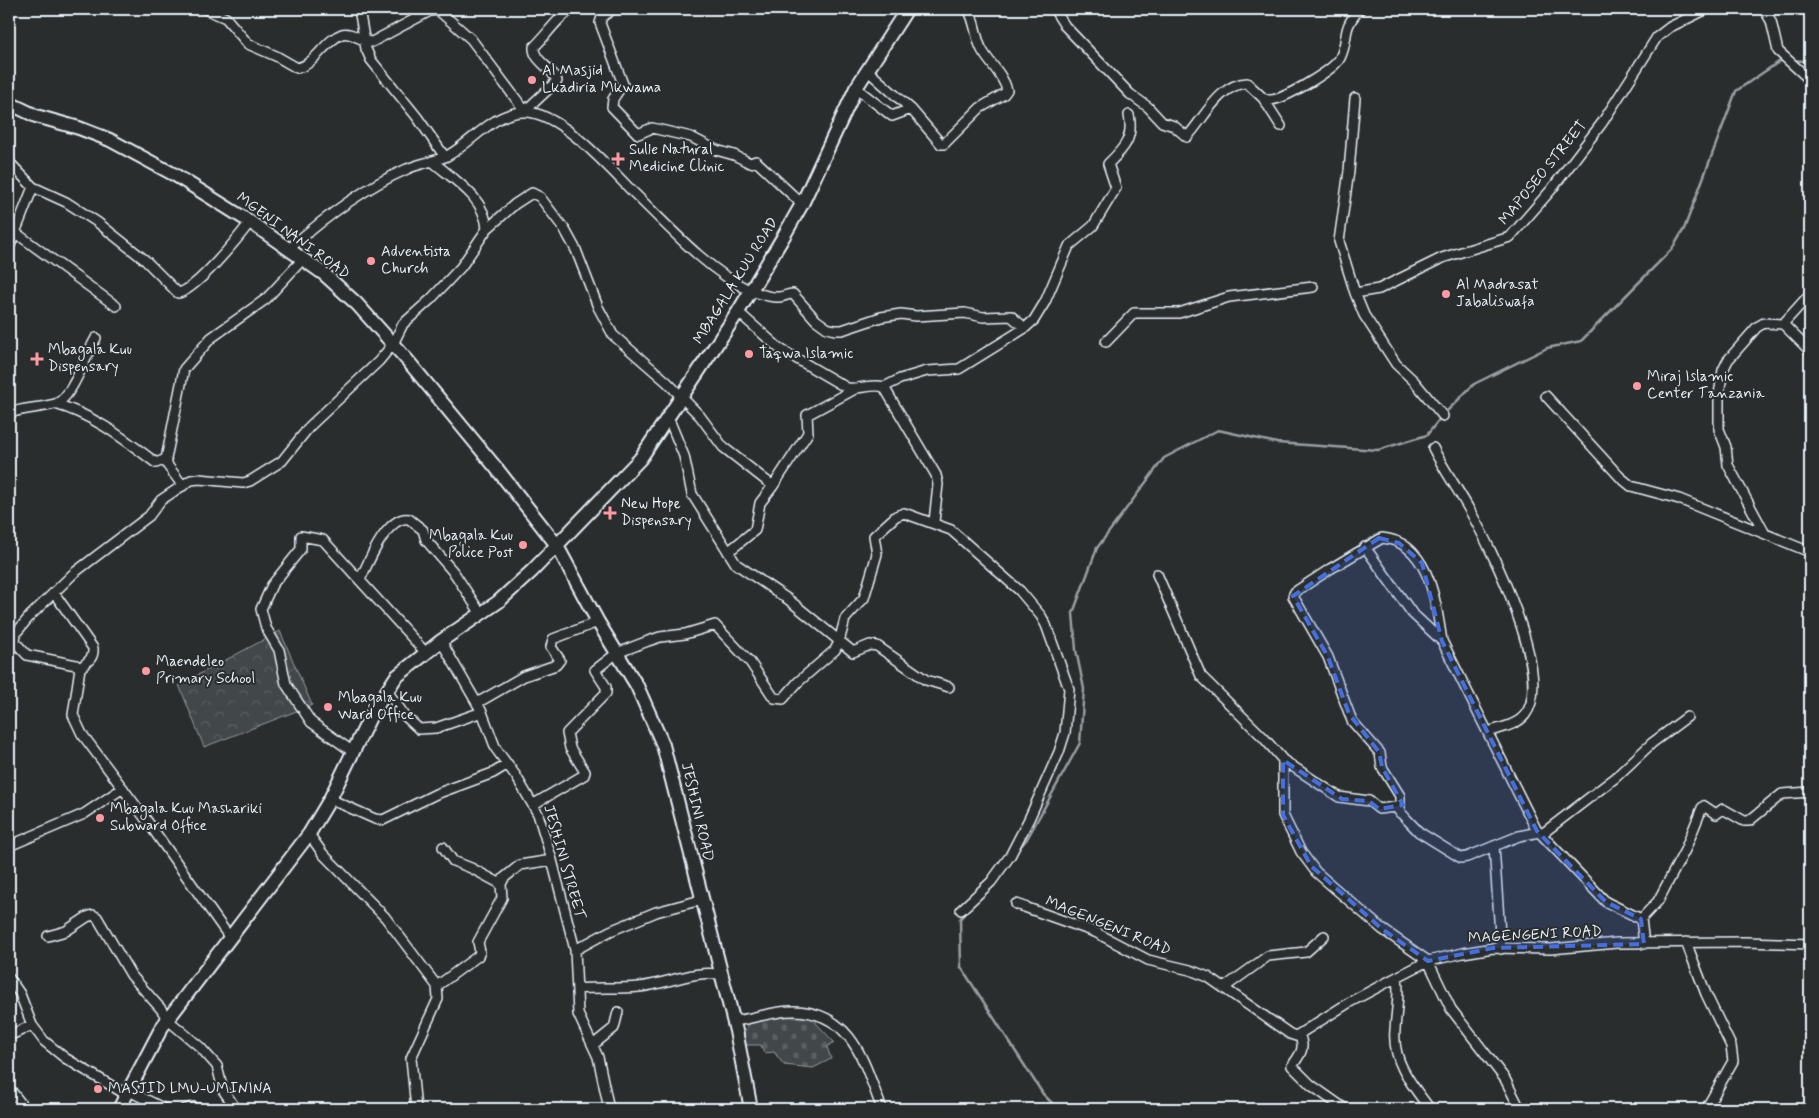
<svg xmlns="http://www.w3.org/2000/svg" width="1819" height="1118" font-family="Mynerve,sans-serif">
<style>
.cemetery{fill:url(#cemetery-stones);stroke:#959ca0}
.park{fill:url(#park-crowns);stroke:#959ca0}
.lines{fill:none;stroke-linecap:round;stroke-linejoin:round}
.stream{stroke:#989fa3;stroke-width:2.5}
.street-casing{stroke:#e8f1f8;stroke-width:12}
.secondary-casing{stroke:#e8f1f8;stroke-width:16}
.street{stroke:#2a2d2e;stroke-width:9}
.secondary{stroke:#2a2d2e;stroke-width:12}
.marked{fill:#466fde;fill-opacity:0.2;stroke:#466fde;stroke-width:4;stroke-dasharray:10 6;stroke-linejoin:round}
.poi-dot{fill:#ff9aa2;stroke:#2a2d2e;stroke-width:2}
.labels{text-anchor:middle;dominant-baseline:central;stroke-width:4;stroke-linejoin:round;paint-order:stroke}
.poi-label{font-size:15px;fill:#e8f1f8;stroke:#2a2d2e;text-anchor:start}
.street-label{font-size:15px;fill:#e8f1f8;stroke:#2a2d2e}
</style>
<defs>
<pattern id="cemetery-stones" width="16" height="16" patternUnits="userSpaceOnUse" patternTransform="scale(1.25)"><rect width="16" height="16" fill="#424648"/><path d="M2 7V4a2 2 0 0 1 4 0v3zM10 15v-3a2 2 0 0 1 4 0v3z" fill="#5d6163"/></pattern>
<pattern id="park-crowns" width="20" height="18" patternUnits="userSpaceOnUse" patternTransform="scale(1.25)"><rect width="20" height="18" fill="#424648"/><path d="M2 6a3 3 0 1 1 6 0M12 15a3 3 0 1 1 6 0" fill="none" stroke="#5d6163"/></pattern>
</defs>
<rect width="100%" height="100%" fill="#2a2d2e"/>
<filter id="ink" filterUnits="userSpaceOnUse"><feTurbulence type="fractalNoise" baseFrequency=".02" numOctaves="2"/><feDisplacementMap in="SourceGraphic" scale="10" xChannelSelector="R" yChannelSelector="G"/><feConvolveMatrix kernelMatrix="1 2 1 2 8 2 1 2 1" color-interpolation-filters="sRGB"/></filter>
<g filter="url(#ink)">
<!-- cemetery -->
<path class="cemetery" d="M787 1012 816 1018V1023L834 1042 827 1047 831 1059 813 1068 784 1065 774 1052 764 1053 761 1045H744C740 1017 766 1017 787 1012Z"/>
<!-- park -->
<path class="park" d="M280 631 312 705 204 747 179 685Z"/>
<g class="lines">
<!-- stream -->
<path class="stream" d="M1791 60 1804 61 1810 55
M1445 413 1474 384 1547 348 1581 341 1672 249 1684 229 1736 91 1783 59
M1017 851 1027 839 1080 743 1084 689 1076 650 1073 613 1097 548 1164 458 1218 430 1277 443 1378 450 1427 435 1441 417
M970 907 960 919 961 967 1043 1094 1058 1109"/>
<defs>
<path id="street" d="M205 9 226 18 248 44 276 56 297 68C315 65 325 40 342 34 351 31 362 42 372 42L430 11 438 10 471 39 525 111 557 81C553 68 533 61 534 47 547 35 558 16 573 9
M359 9 366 49 371 60 417 117 445 157
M613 9 602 17 600 23 623 84 613 99 612 107 638 134 652 128 691 137 716 150 734 155 750 163 756 161 802 204
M1054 9 1065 26 1130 94 1148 107 1162 122 1174 126 1187 137C1204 119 1219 84 1247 83L1263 98 1281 126
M1764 9 1771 21 1778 51 1810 80
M868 71 911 109
M856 88 892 116 911 109 941 144H944L980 108 1004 94 1007 90C1003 74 989 63 982 50 975 37 976 22 968 9
M1263 98C1265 99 1268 100 1270 100 1283 100 1334 70 1340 58 1350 37 1340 30 1360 9
M1355 98 1349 171 1339 241 1355 293 1364 315 1396 364 1414 381 1443 416
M432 161C454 180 485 197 487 229
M9 162 33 187 66 202 97 222 145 260 178 293C195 291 239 237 250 222
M16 233 116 306
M9 248 33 187
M289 249C325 217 363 188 407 169 420 163 434 162 447 156 472 143 493 112 524 112 560 111 610 169 634 193 668 226 707 270 749 290 757 293 770 298 779 297 784 297 787 294 793 294L816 320 827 328 835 330H842L881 317 901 314 916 316 965 313 983 317 1011 316 1025 328
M1355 293 1379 289 1442 258 1510 237 1551 190 1602 123 1657 37 1670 27 1707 9
M738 312 780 349 847 388C858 390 874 383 884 387L936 475 938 484 934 522
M1783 324 1810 294
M1783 324 1810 351
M1106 342 1134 313H1179L1229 297 1313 287
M884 387 900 379 927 371 959 369 1025 328 1034 320 1045 302 1069 246 1093 226 1116 188 1108 164C1123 149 1134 139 1129 115
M1546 396 1620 477 1631 486 1679 499 1810 552
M55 404C94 415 124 439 156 463L166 459
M9 413C24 408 40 408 55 404 72 399 86 354 96 338
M668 417 684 456 692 494 736 564 789 600 853 652 870 645 877 646 926 680 949 687
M1433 448C1444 470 1458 489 1470 511 1491 548 1555 677 1525 715 1517 725 1500 728 1488 732
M183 486 168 466 166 459 184 369 211 338 266 299 303 259
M1764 532 1728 465 1726 447 1719 429V394L1723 370 1728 360 1757 327 1764 323 1783 324
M1365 547 1412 613 1442 641
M728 552 755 530 760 503 773 486 808 433 807 415 855 389
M1157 574 1201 676 1263 737 1283 760V815L1301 852 1316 872 1382 929 1428 961 1451 1009 1505 1079 1520 1109
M360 580C368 563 387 515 409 519L423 530 426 540 455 574 481 614
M54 593 93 648C94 659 87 662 80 668
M441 641 482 712 496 749 516 776 538 814 552 860 575 950 578 1014 598 1057 609 1109
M387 691 405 716 419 729 436 728 482 712
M477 703 524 676 556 665 560 660 551 647 553 639 598 622
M353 752 311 722 286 684 279 650 266 628 261 609 272 585 301 549V536L323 540 426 653
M1283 760 1339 797 1369 801 1379 809 1395 807 1419 832 1461 858 1467 857 1519 836 1539 832 1606 902 1641 919 1644 944
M330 799 375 819 383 820 436 794 493 773 508 764
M534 804 584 775 585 772 570 748 567 733 606 693V687L595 670 617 653 648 641 660 637 685 634 715 625 750 662 774 698 783 699 798 682 835 650 839 642 845 619 864 598 877 554 874 536 896 516 904 513 951 530 1020 591 1041 616 1046 625 1069 689 1065 733 1059 752 1029 819 1010 856 991 882 961 910
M1400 813V796L1382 767 1380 753 1352 721 1328 657 1293 596 1295 592 1330 569 1382 538C1430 542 1436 604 1442 641L1537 831
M309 834 323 854 385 917 437 986 438 999 411 1058 416 1109
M1542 834 1615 778 1652 743 1687 717
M9 846 84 814 123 788
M1494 846 1501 949
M443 847 453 861 471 868 501 884
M1016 904 1095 932 1148 960 1190 970 1208 977 1290 1034 1296 1036 1350 1002 1397 977 1428 961 1463 953 1493 948 1551 949 1617 943 1745 942 1810 944
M1641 919 1658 901 1685 850 1702 808 1704 806 1716 814 1723 809 1744 821H1749L1782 794 1810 792
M48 936 66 931 87 917 93 915 97 917 131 975 161 1009 168 1020 200 1047 217 1066 223 1090 236 1109
M230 938 145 818 82 734 73 715 80 668 76 665 27 655 15 642 16 633 30 616 74 573 149 516 161 500 191 480 199 479 243 483 250 481 282 461 310 426 379 361 393 344 403 324 431 299 461 267 487 229 515 204 532 193 540 197 565 230 576 250 598 307 613 335 667 382 700 416 723 447 773 486
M1686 942 1706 994 1731 1046 1733 1061 1706 1109
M575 950 610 931 656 912 701 900
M1397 977C1400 994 1396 1012 1395 1030 1392 1062 1412 1085 1430 1109
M9 978 20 994 32 1025 44 1041 65 1058 127 1095
M437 986 478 956 480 952 478 942 502 898 501 884 504 878 520 865 552 860
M1225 987 1268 956 1306 952 1324 936
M577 989C597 987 618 989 639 987 668 984 694 969 723 975
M734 1021C754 1019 775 1010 795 1011 854 1013 864 1064 882 1109
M1299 1035C1306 1048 1300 1055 1292 1066L1311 1085 1345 1109
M9 1036 32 1025
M593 1045 614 1028 618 1012
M9 1088 25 1109
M129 1091 165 1109
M185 1109 193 1107 199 1109"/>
<path id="secondary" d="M9 103 36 116 79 128 110 140 175 175 250 222 324 274 357 304 408 361 497 469 556 544 598 622 637 686 663 745 736 1031 751 1109
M119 1109 162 1027 309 834 330 799 370 717 396 677 441 641 498 602 532 571 640 459 738 312 782 239 802 204 856 88 907 9"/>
</defs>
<!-- street casing -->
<use href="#street" class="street-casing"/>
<!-- secondary casing -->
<use href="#secondary" class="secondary-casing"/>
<!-- street -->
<use href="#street" class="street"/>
<!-- secondary -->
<use href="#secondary" class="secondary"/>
</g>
</g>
<!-- marked area -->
<path class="marked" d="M1379 538 1399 543 1422 563 1442 641 1537 831 1606 902 1641 919 1644 944 1493 948 1428 961 1382 929 1311 866 1283 815V760L1342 799 1369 801 1379 809 1403 805 1382 767 1379 752 1349 714 1328 657 1293 596Z"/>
<!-- markers -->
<g class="poi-dot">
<circle cx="532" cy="80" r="5"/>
<path d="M615.5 151.5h5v5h5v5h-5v5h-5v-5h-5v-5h5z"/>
<circle cx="371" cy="261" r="5"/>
<circle cx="1446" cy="294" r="5"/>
<circle cx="749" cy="354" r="5"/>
<path d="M34.5 351.5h5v5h5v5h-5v5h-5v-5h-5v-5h5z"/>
<circle cx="1637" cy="386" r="5"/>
<path d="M607.5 505.5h5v5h5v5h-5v5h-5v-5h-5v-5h5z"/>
<circle cx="523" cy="545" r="5"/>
<circle cx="146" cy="671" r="5"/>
<circle cx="328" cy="707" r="5"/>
<circle cx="100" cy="818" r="5"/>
<circle cx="98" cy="1089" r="5"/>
</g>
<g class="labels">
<!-- poi labels -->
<g class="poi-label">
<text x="542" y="71">Al Masjid<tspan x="542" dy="17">Lkadiria Mkwama</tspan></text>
<text x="629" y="150">Sulle Natural<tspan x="629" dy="17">Medicine Clinic</tspan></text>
<text x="381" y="252">Adventista<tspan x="381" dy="17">Church</tspan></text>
<text x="1456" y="285">Al Madrasat<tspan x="1456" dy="17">Jabaliswafa</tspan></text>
<text x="48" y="350">Mbagala Kuu<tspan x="48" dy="17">Dispensary</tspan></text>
<text x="759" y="354">Taqwa Islamic</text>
<text x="1647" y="377">Miraj Islamic<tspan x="1647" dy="17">Center Tanzania</tspan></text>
<text x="621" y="504">New Hope<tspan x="621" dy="17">Dispensary</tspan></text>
<text x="513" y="536" text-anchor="end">Mbagala Kuu<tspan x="513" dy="17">Police Post</tspan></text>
<text x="156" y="662">Maendeleo<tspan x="156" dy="17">Primary School</tspan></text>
<text x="338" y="698">Mbagala Kuu<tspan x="338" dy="17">Ward Office</tspan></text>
<text x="110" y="809">Mbagala Kuu Mashariki<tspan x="110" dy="17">Subward Office</tspan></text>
<text x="108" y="1089">MASJID LMU-UMININA</text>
</g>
<!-- street labels -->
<g class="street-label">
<text transform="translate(1543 173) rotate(-51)">MAPOSEO STREET</text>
<text transform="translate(293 236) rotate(36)">MGENI NANI ROAD</text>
<text transform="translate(736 281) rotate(-58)">MBAGALA KUU ROAD</text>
<text transform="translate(697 812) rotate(77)">JESHINI ROAD</text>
<text transform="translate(564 862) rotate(74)">JESHINI STREET</text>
<text transform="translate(1108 926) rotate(22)">MAGENGENI ROAD</text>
<text transform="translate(1535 935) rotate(-3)">MAGENGENI ROAD</text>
</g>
</g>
<!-- margin -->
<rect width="1819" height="1118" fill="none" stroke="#2a2d2e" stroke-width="30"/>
<rect x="15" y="15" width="1789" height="1088" fill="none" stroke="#e8f1f8" stroke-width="2" filter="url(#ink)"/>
</svg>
